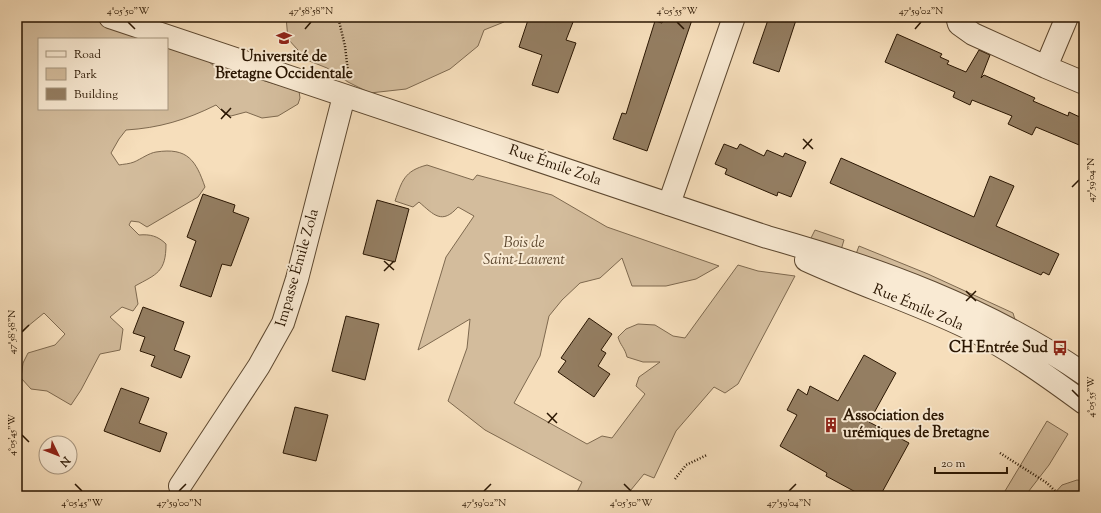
<svg xmlns="http://www.w3.org/2000/svg" width="1101" height="513" font-family="'Sorts Mill Goudy',serif">
<style>
.green{fill:#d3bc9c;stroke:#7e694f}
.building{fill:#947e62;stroke:#2a1602}
.lines{fill:none;stroke-linecap:round;stroke-linejoin:round}
.minor-casing{stroke:#5d4830;stroke-width:24}
.tertiary-casing{stroke:#5d4830;stroke-width:24}
.path{stroke:#2a1602;stroke-width:2.5;stroke-dasharray:1 2;stroke-linecap:butt}
.minor{stroke:#f9ead3;stroke-width:22}
.tertiary{stroke:#f9ead3;stroke-width:22}
.ticks{fill:none;stroke:#2a1602;stroke-width:1.5}
.labels{text-anchor:middle;dominant-baseline:central;stroke-width:4;stroke-linejoin:round;paint-order:stroke}
.poi-label{font-size:15px;font-weight:bold;fill:#2a1602;stroke:#f9ead3}
.street-label{font-size:15px;fill:#2a1602;stroke:#f9ead3}
.park-label{font-size:15px;font-style:italic;fill:#5d4830;stroke:#f9ead3}
.neatline{fill:none;stroke:#2a1602;stroke-width:1.5}
.ticks-label{font-size:10px;text-anchor:middle;fill:#2a1602}
</style>
<rect width="100%" height="100%" fill="#f6debb"/>
<filter id="stains"><feTurbulence type="fractalNoise" baseFrequency=".005" numOctaves="4"/><feColorMatrix values="0 0 0 0 .2 0 0 0 0 .09 0 0 0 0 .02 0 0 0 .5 -.17"/></filter>
<radialGradient id="worn" r=".72"><stop offset=".6" stop-color="#630" stop-opacity="0"/><stop offset="1" stop-color="#630" stop-opacity=".3"/></radialGradient>
<!-- green -->
<path class="green" d="M17 17H89L156 39H39V109H167V43L202 56 214 66 299 91 300 98 298 104 278 116 262 118 246 112 231 116 225 114 216 105C186 120 159 128 126 130L119 139 111 153 119 165C124 164 129 164 134 162 141 159 149 153 156 152 188 147 196 161 205 187L198 197 147 227 139 222 131 221 129 225 139 235C150 234 158 236 166 244 166 272 157 274 135 286L138 304 133 311 122 307 110 317 123 329 120 350 100 354 81 390 71 405 47 391 31 389 21 378 23 363 28 353 55 345 65 334 44 313 22 331 17 328Z
M286 17H504V22L484 30 478 46 450 69 406 89 370 93 348 82 327 68 307 60 288 39Z
M427 165 473 180 477 175 552 195 607 227 719 266 696 279 666 286H632L622 258 600 278 580 283 562 300 549 316 540 356 514 403 587 444 602 436 612 438 645 394 636 386 639 377 660 362H643L627 357C625 348 620 345 618 337L626 329 638 324 655 325 673 336 685 338 738 265 758 271 795 276 738 384 725 393 714 387 676 431 654 478 644 474 626 496H575L582 482 485 430 448 401 467 348 470 319 418 350 446 257 474 216 458 207C442 225 434 215 419 202L413 207 395 201C402 181 404 171 427 165Z
M815 230 844 240 841 250 810 240Z
M859 246 928 274 1013 313 1016 323 856 254Z
M1047 421 1068 434 1049 465 1025 496H1002Z
M1077 480 1084 481V496H1052L1062 485Z"/>
<!-- building -->
<path class="building" d="M529 17H575L566 40 576 43 558 93 532 85 542 55 519 47Z
M664 17H693L647 151 613 139 622 113 626 114 655 21 662 23Z
M769 17H797L779 72 753 63Z
M897 34 942 54 940 57 949 61 947 64 966 72 979 50 990 55 981 78 984 75 1035 98 1033 101 1068 116 1069 112 1084 119V147L1036 127 1032 135 1008 124 1012 116 972 100 970 105 953 97 955 92 885 62Z
M724 144 737 149 740 144 764 156 767 150 783 157 785 153 806 162 791 197 778 192 777 196 725 174 727 169 715 164Z
M841 158 974 217 990 176 1014 186 996 226 1059 254 1049 275 1043 272 1041 275 830 183Z
M203 194 235 205 233 212 249 218 231 266 222 264 211 297 180 286 196 241 187 237Z
M377 200 409 209 395 262 363 254Z
M143 307 184 322 174 350 190 356 181 378 151 366 155 356 140 351 145 337 133 333Z
M346 316 379 324 365 380 332 371Z
M589 318 612 334 601 350 606 353 598 366 610 374 594 397 558 372 566 361 561 358Z
M864 355 896 373 869 422 909 443 880 496H863L826 476 827 473 780 446 797 415 787 410 798 389 807 395 810 386 838 401Z
M121 388 149 398 139 423 167 433 160 452 104 431Z
M295 407 328 415 316 461 283 453Z"/>
<g class="lines">
<defs>
<path id="minor" d="M957 17 959 24 973 34 1046 67
M1067 17 1046 67 1084 83
M669 204 734 17
M180 486 259 366 283 323 297 279 344 96"/>
<path id="tertiary" d="M110 17 767 237C878 268 988 308 1084 374
M806 260C858 284 914 302 966 327 1008 348 1046 375 1084 403"/>
</defs>
<!-- minor casing -->
<use href="#minor" class="minor-casing"/>
<!-- tertiary casing -->
<use href="#tertiary" class="tertiary-casing"/>
<!-- path -->
<path class="path" d="M338 17 345 46 348 72
M1000 453 1047 483 1060 496
M675 479 686 465 707 455
M1075 496 1084 486"/>
<!-- minor -->
<use href="#minor" class="minor"/>
<!-- tertiary -->
<use href="#tertiary" class="tertiary"/>
</g>
<!-- ticks -->
<path class="ticks" d="M128 22 135 29M677 22 684 29M305 29 311 22M915 29 921 22M221 109 231 118M221 119 231 108M803 139 813 149M803 149 812 139M1072 187 1079 180M384 261 394 270M384 271 394 261M966 291 976 301M966 301 976 291M22 332 29 325M1072 390 1079 397M547 413 557 423M548 423 557 413M22 435 29 442M75 484 82 491M624 484 631 491M179 491 186 484M484 491 491 484M789 491 796 484"/>
<!-- icons -->
<defs>
<symbol id="university-bare" viewBox="-9 -9 18 18"><path d="M0-5L7-2L0 1L-7-2ZM-4 1L0 2.5L4 1V4Q0 6-4 4Z" fill="#8f2418" stroke="#f9ead3" stroke-width="2.5" paint-order="stroke"/></symbol>
<symbol id="bus-bare" viewBox="-9 -9 18 18"><path d="M-5-6H5V4H4V6H2V4H-2V6H-4V4H-5ZM-3.5-4V0h7V-4ZM-3.5 1.2v1.5H-2V1.2ZM2 1.2v1.5H3.5V1.2Z" fill="#8f2418" stroke="#f9ead3" stroke-width="2.5" paint-order="stroke"/></symbol>
<symbol id="building-bare" viewBox="-9 -9 18 18"><path d="M-4-6H4V6H1V3H-1V6H-4ZM-2.5-4.3h1.7v1.8h-1.7ZM.8-4.3h1.7v1.8H.8ZM-2.5-1h1.7V.8h-1.7ZM.8-1h1.7V.8H.8Z" fill="#8f2418" stroke="#f9ead3" stroke-width="2.5" paint-order="stroke"/></symbol>
</defs>
<g fill-rule="evenodd">
<use href="#university-bare" x="273" y="27" width="22" height="22"/>
<use href="#bus-bare" x="1049" y="337" width="22" height="22"/>
<use href="#building-bare" x="820" y="414" width="22" height="22"/>
</g>
<g class="labels">
<!-- poi labels -->
<g class="poi-label">
<text x="284" y="57">Université de<tspan x="284" dy="17">Bretagne Occidentale</tspan></text>
<text x="1048" y="348" text-anchor="end">CH Entrée Sud</text>
<text x="843" y="416" text-anchor="start">Association des<tspan x="843" dy="17">urémiques de Bretagne</tspan></text>
</g>
<!-- street labels -->
<g class="street-label">
<text transform="translate(555 166) rotate(19)">Rue Émile Zola</text>
<text transform="translate(298 268) rotate(-74)">Impasse Émile Zola</text>
<text transform="translate(918 308) rotate(23)">Rue Émile Zola</text>
</g>
<!-- park labels -->
<g class="park-label">
<text x="524" y="243">Bois de<tspan x="524" dy="17">Saint-Laurent</tspan></text>
</g>
</g>
<!-- margin -->
<rect width="1101" height="513" fill="none" stroke="#f6debb" stroke-width="44"/>
<!-- legend -->
<rect x="38" y="38" width="130" height="72" fill="#f9ead3" stroke="#a6957f"/>
<rect x="46" y="51" width="20" height="6" fill="#f9ead3" stroke="#a6957f"/>
<text x="74" y="58" font-size="12" fill="#2a1602">Road</text>
<rect x="46" y="68" width="20" height="12" fill="#d3bc9c" stroke="#a6957f"/>
<text x="74" y="78" font-size="12" fill="#2a1602">Park</text>
<rect x="46" y="88" width="20" height="12" fill="#947e62" stroke="#a6957f"/>
<text x="74" y="98" font-size="12" fill="#2a1602">Building</text>
<!-- north arrow -->
<g transform="translate(58 455) rotate(133)"><circle r="19" fill="#f9ead3" stroke="#a6957f"/>
<path d="M0-3L7 15L0 10L-7 15Z" fill="#8f2418"/>
<text y="-6" font-size="11" font-weight="bold" text-anchor="middle" fill="#2a1602">N</text>
</g>
<!-- scale -->
<path d="M935 467v6h72v-6" fill="none" stroke="#2a1602" stroke-width="2"/>
<text x="941" y="467" font-size="12" fill="#2a1602" stroke="#f9ead3" stroke-width="3" paint-order="stroke">20 m</text>
<rect x="22" y="22" width="1057" height="469" class="neatline"/>
<g class="ticks-label">
<text x="128" y="14">4°05'50"W</text>
<text x="311" y="14">47°58'58"N</text>
<text x="677" y="14">4°05'55"W</text>
<text x="921" y="14">47°59'02"N</text>
<text transform="translate(1090 180) rotate(-90)" y="4">47°59'04"N</text>
<text transform="translate(11 332) rotate(-90)" y="4">47°58'58"N</text>
<text transform="translate(1090 397) rotate(-90)" y="4">4°05'55"W</text>
<text transform="translate(11 435) rotate(-90)" y="4">4°05'45"W</text>
<text x="82" y="506">4°05'45"W</text>
<text x="179" y="506">47°59'00"N</text>
<text x="484" y="506">47°59'02"N</text>
<text x="631" y="506">4°05'50"W</text>
<text x="789" y="506">47°59'04"N</text>
</g>
<rect width="100%" height="100%" filter="url(#stains)"/>
<rect width="100%" height="100%" fill="url(#worn)"/>
</svg>
